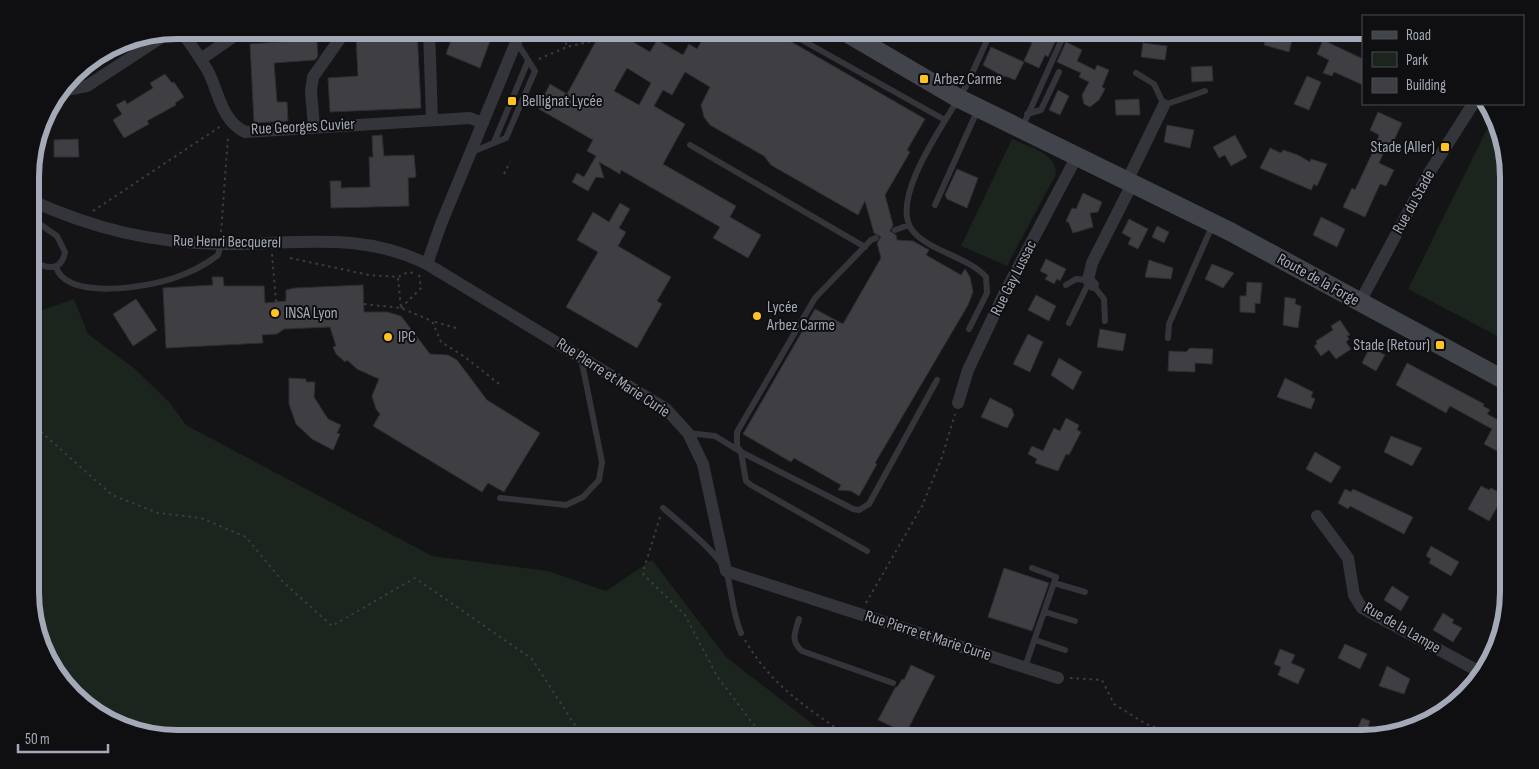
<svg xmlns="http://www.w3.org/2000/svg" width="1539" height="769" font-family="'Sofia Sans Condensed',sans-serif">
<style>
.green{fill:#1b241d}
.building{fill:#3e3e43;stroke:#2e2d32;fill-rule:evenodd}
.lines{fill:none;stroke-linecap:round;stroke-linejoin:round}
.path{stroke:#3a3c42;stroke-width:2;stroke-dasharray:2.5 4;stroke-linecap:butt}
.lane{stroke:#34353b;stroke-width:6}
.street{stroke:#34353b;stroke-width:12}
.secondary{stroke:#42444b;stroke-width:19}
.poi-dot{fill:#ffc322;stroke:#0f0f11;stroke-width:2}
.labels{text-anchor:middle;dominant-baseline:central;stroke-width:4;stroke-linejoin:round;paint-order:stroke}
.poi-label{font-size:16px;fill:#a4a9b7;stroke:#0f0f11;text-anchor:start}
.street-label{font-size:16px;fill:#a4a9b7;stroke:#0f0f11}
.rim{fill:none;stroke:#a4a9b7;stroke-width:6}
</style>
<rect width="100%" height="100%" fill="#141416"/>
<!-- green -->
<path class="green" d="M1487 129 1498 134 1508 158V328L1503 339 1408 289Z
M1012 139C1029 147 1056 153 1056 174L1007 266 961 246Z
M74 299 88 334 135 369 170 403 186 425 432 556 548 571 606 591 652 560 726 657 832 739H177L112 724 60 681 31 611V314Z"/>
<!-- building -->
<path class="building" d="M293 30H316L318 56 315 60 274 63 277 102H287L288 121 254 123 250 44 293 41Z
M387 30H417L421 108 330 112 328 78 358 76 356 37 387 35Z
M455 30H494L480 68 446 54Z
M602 30H619L618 33 650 52 657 40 683 55 689 44 697 49 708 30H771L925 119 907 150 910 152 885 195 893 225 890 231 896 235 897 240 913 241 929 250 926 255 961 275 965 269 970 277 973 292 968 305 875 463 877 464 859 496 851 491 838 490 841 485 794 458 791 462 743 434 815 309 843 324 881 258 877 243 881 237 874 233 865 201 858 215 771 165 764 156 710 125 704 117 701 105 710 87 685 72 672 95 663 90 654 106 685 124 663 164 736 206 730 217 761 235 748 258 713 238 720 227 621 170 620 174 599 162 604 178 596 177 588 191 572 182 577 173 584 177 596 156 587 151 593 140 539 109 540 104 550 84 567 94ZM627 68 651 83 639 105 614 91Z
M1005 30H1043L1057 38 1048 57 1045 55 1039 68 1024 61 1032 43Z
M1268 30 1294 32 1289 52 1264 45Z
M1323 40 1363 59V85L1334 72 1332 76 1323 73 1329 60 1317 54Z
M1066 42 1082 50 1077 61 1095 70 1097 65 1109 70 1102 87 1105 89 1099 100 1090 107 1084 104 1082 95 1089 82 1079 77 1081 73 1057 62Z
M1143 43 1167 46 1165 60 1141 57Z
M991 47 1024 62 1015 80 1005 76 1004 77 983 65Z
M1212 66 1213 81 1192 82 1191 67Z
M165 74 172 83 174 82 184 97 175 103 176 105 147 121 149 124 124 138 113 120 122 114 116 105 125 100 127 104 153 88 150 83Z
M1307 76 1321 82 1309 110 1294 104Z
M1058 90 1069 96 1060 115 1049 110Z
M1139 99 1140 115H1116L1115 100Z
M1378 112 1402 123 1391 147 1387 145 1379 163 1394 170 1386 186 1380 184 1365 217 1343 207 1352 188 1355 190 1376 145 1379 135 1370 130Z
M1167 125 1194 130 1190 148 1164 142Z
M382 135 384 156 414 155 416 177 408 178 409 206 331 208 330 181H341V188L370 187 369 157H373L372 136Z
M1235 135 1247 157 1231 166 1225 155 1219 158 1213 147Z
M78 139 79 157H54V140Z
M1270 148 1281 153 1283 150 1298 155 1310 162 1311 159 1327 164 1317 186 1314 184 1311 190 1260 168Z
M957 169 978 178 967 208 947 199 945 195Z
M1083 193 1102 202 1098 212 1090 213 1093 227 1073 233 1069 223 1066 221 1072 208 1076 209Z
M620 203 630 209 619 228 626 232 618 246 671 277 657 301 662 304 637 348 566 307 598 252 577 240 593 212 609 222Z
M1321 217 1345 229 1337 247 1313 235Z
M1129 219 1148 229 1138 249 1128 244 1131 238 1122 233Z
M1157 226 1169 232 1164 243 1152 237Z
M1046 259 1066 269 1060 281 1057 279 1054 284 1045 279 1048 275 1040 271Z
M1149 260 1173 268 1171 279 1145 277Z
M1212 264 1234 273 1223 288 1205 279Z
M212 277H223L224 286H264L265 303 286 301V290L295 288 363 285 364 312H387L401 316 430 354 448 355 457 360 487 400 540 433 504 492 488 483 482 492 373 426 380 414 376 409 372 396 379 379 357 369 347 360 345 362 336 354 333 347 336 346 330 327 284 329 277 334 262 335 263 343 166 348 163 288 213 285Z
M1247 282 1262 283 1260 304 1255 303V313L1240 312V296H1246Z
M1036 295 1056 306 1049 321 1028 310Z
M1285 297 1296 299 1295 304 1301 306 1298 328 1283 325Z
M136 299 157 330 133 346 113 314Z
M1340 320 1350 335 1347 336 1349 339 1346 342 1351 349 1336 359 1329 350 1321 356 1314 346 1317 344 1316 341 1333 330 1331 326Z
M1100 329 1126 334 1123 351 1097 347Z
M1028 334 1043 342 1030 372 1013 364Z
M1370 347 1385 355 1376 371 1362 363Z
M1190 348 1213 349 1212 364 1195 363V372L1168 371 1169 351 1186 352Z
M1059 358 1082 372 1073 390 1051 375Z
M1407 363 1484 404 1483 406 1490 410 1487 414 1509 426V439L1501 453 1484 444 1492 429 1450 406 1446 413 1396 385Z
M289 378 306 379V382H315L314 397 328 419 341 425 337 433 340 434 333 450 312 439 296 424 289 404Z
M1285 378 1313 392 1311 397 1315 399 1311 409 1277 397Z
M990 398 1012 409 1014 415 1007 428 981 417Z
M1066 418 1079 425 1077 430 1081 432 1069 455 1066 454 1058 471 1035 463 1037 459 1028 454 1032 446 1043 451 1054 428 1060 431Z
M1391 436 1422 448 1412 466 1384 452Z
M1315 452 1341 467 1331 483 1306 469Z
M1481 486 1489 490 1491 488 1504 495 1489 521 1468 509Z
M1345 489 1351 492 1353 489 1413 517 1404 534 1350 506 1348 509 1338 503Z
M1431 546 1459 562 1451 576 1429 563 1431 559 1426 556Z
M1004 568 1049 583 1032 631 988 617Z
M1392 586 1409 597 1401 611 1384 600Z
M1443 613 1454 620 1452 623 1462 628 1453 642 1433 630Z
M1345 644 1367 654 1360 669 1338 658Z
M1280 649 1295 655 1291 663 1305 669 1298 684 1278 675 1281 667 1274 664Z
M911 665 935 676 906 733 878 720 895 688 898 686 902 679 904 680Z
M1387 666 1410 679 1404 694 1379 686Z
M1362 718 1370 721 1368 727 1384 734 1371 739H1353Z"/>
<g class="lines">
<!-- path -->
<path class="path" d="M562 30 567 47 592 41
M539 59 567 47
M504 174 510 162
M93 211 221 126
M221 232 228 137
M272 254 276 302
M290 258 369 275 398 277 408 272 414 273
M398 278 401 308
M364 304 401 308 432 321
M401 308 421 288 419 274
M456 328 432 321 441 342 465 357 499 384
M31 423 112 495 158 513 201 518 246 537 283 582 332 626 415 578 532 659 584 739
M660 517 643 572 644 575 685 615 717 676 753 724 773 739
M866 603 922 506 942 457 955 414
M745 640C772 687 809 709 852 739
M1070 678 1102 680 1114 704 1146 724 1189 739"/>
<!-- lane -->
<path class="lane" d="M784 30 945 120
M1136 73 1154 84 1164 105 1205 91
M1027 114 1041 110 1059 72
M1022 128 1066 30
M494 142 528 61
M690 145 865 247
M472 152 506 138 535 71 516 41
M935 205 978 109
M895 230 909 225
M876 238 871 240 815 298 737 432V446L741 452 853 509 859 510 869 504 937 380
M31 261C46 268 61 273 65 252L57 236 34 220V202
M56 267C67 301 148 287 174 278 189 273 205 265 218 255L221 244
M1066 285 1076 279 1088 280
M1093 285 1104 299 1105 321
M1069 323 1089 282
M969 329 987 293 986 277C969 257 928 251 912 230 888 197 950 116 966 86 975 68 983 48 992 30
M1168 338 1169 324 1213 224
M1500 376 1508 358
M688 433 715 436 741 452 746 481 751 485 867 551
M500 498 566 505 583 497 599 480 602 462 581 358
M663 508C678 521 722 556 727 574 732 594 733 614 741 633
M1054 583 1085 592
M1045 612 1075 621
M799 619C795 632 790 641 802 651L893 683
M1035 640 1065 650
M1025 667 1056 577 1032 568"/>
<!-- street -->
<path class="street" d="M181 30C190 44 201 58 209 73 219 94 222 121 245 132L470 118 483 123
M429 30 432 120
M521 30 441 224 427 264 666 409 688 433 703 464 726 571 1058 678
M1362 30H1363
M865 44 874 30
M201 59 243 30
M61 91 87 86 171 31
M314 127 311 91 313 77 346 30
M1127 181 1164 105
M30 200C94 229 152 243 222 244 295 245 358 230 427 264
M1093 285 1088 280 1092 263 1132 184
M1360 302 1429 173 1473 104
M958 403 968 370 1004 294 1077 156
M1317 516 1348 558 1354 595 1362 608 1480 672
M1493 658 1494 655"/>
<!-- secondary -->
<path class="secondary" d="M842 30 958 98 1231 232 1508 382"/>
</g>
<!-- markers -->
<g class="poi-dot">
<rect x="919" y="74" width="10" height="10" rx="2.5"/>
<rect x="507" y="96" width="10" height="10" rx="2.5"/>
<rect x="1440" y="142" width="10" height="10" rx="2.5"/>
<circle cx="275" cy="313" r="5"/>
<circle cx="757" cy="316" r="5"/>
<circle cx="388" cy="337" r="5"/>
<rect x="1435" y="340" width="10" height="10" rx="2.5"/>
</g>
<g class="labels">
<!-- poi labels -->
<g class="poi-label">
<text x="934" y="79">Arbez Carme</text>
<text x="522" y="101">Bellignat Lycée</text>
<text x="1435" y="147" text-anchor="end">Stade (Aller)</text>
<text x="767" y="307">Lycée<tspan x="767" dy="18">Arbez Carme</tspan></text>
<text x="285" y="313">INSA Lyon</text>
<text x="398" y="337">IPC</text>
<text x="1430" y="345" text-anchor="end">Stade (Retour)</text>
</g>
<!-- street labels -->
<g class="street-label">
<text transform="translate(303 127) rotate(-3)">Rue Georges Cuvier</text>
<text transform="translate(1414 202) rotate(-61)">Rue du Stade</text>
<text transform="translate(227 242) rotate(1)">Rue Henri Becquerel</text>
<text transform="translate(1014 278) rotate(-63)">Rue Gay Lussac</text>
<text transform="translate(1318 280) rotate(29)">Route de la Forge</text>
<text transform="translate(613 378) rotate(33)">Rue Pierre et Marie Curie</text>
<text transform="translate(1402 628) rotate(30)">Rue de la Lampe</text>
<text transform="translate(928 636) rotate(18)">Rue Pierre et Marie Curie</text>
</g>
</g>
<!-- crop -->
<path d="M0 0H1539V769H0ZM177 39H1362A138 138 0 0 1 1500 177V592A138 138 0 0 1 1362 730H177A138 138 0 0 1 39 592V177A138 138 0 0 1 177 39Z" fill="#0f0f11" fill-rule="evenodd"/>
<path class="rim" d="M177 39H1362A138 138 0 0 1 1500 177V592A138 138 0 0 1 1362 730H177A138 138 0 0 1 39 592V177A138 138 0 0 1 177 39Z"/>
<!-- legend -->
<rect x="1362" y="15" width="162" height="90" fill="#0f0f11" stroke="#4b4d53"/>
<rect x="1372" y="31" width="25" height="8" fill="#42444b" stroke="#4b4d53"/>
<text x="1406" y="40" font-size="15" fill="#a4a9b7">Road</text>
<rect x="1372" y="52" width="25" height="15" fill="#1b241d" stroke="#4b4d53"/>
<text x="1406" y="65" font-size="15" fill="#a4a9b7">Park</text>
<rect x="1372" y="78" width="25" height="15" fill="#3e3e43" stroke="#4b4d53"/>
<text x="1406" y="90" font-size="15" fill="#a4a9b7">Building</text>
<!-- scale -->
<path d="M18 744v8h90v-8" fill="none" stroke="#a4a9b7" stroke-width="2.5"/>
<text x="25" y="744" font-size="15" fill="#a4a9b7" stroke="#0f0f11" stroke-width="4" paint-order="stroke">50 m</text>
</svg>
